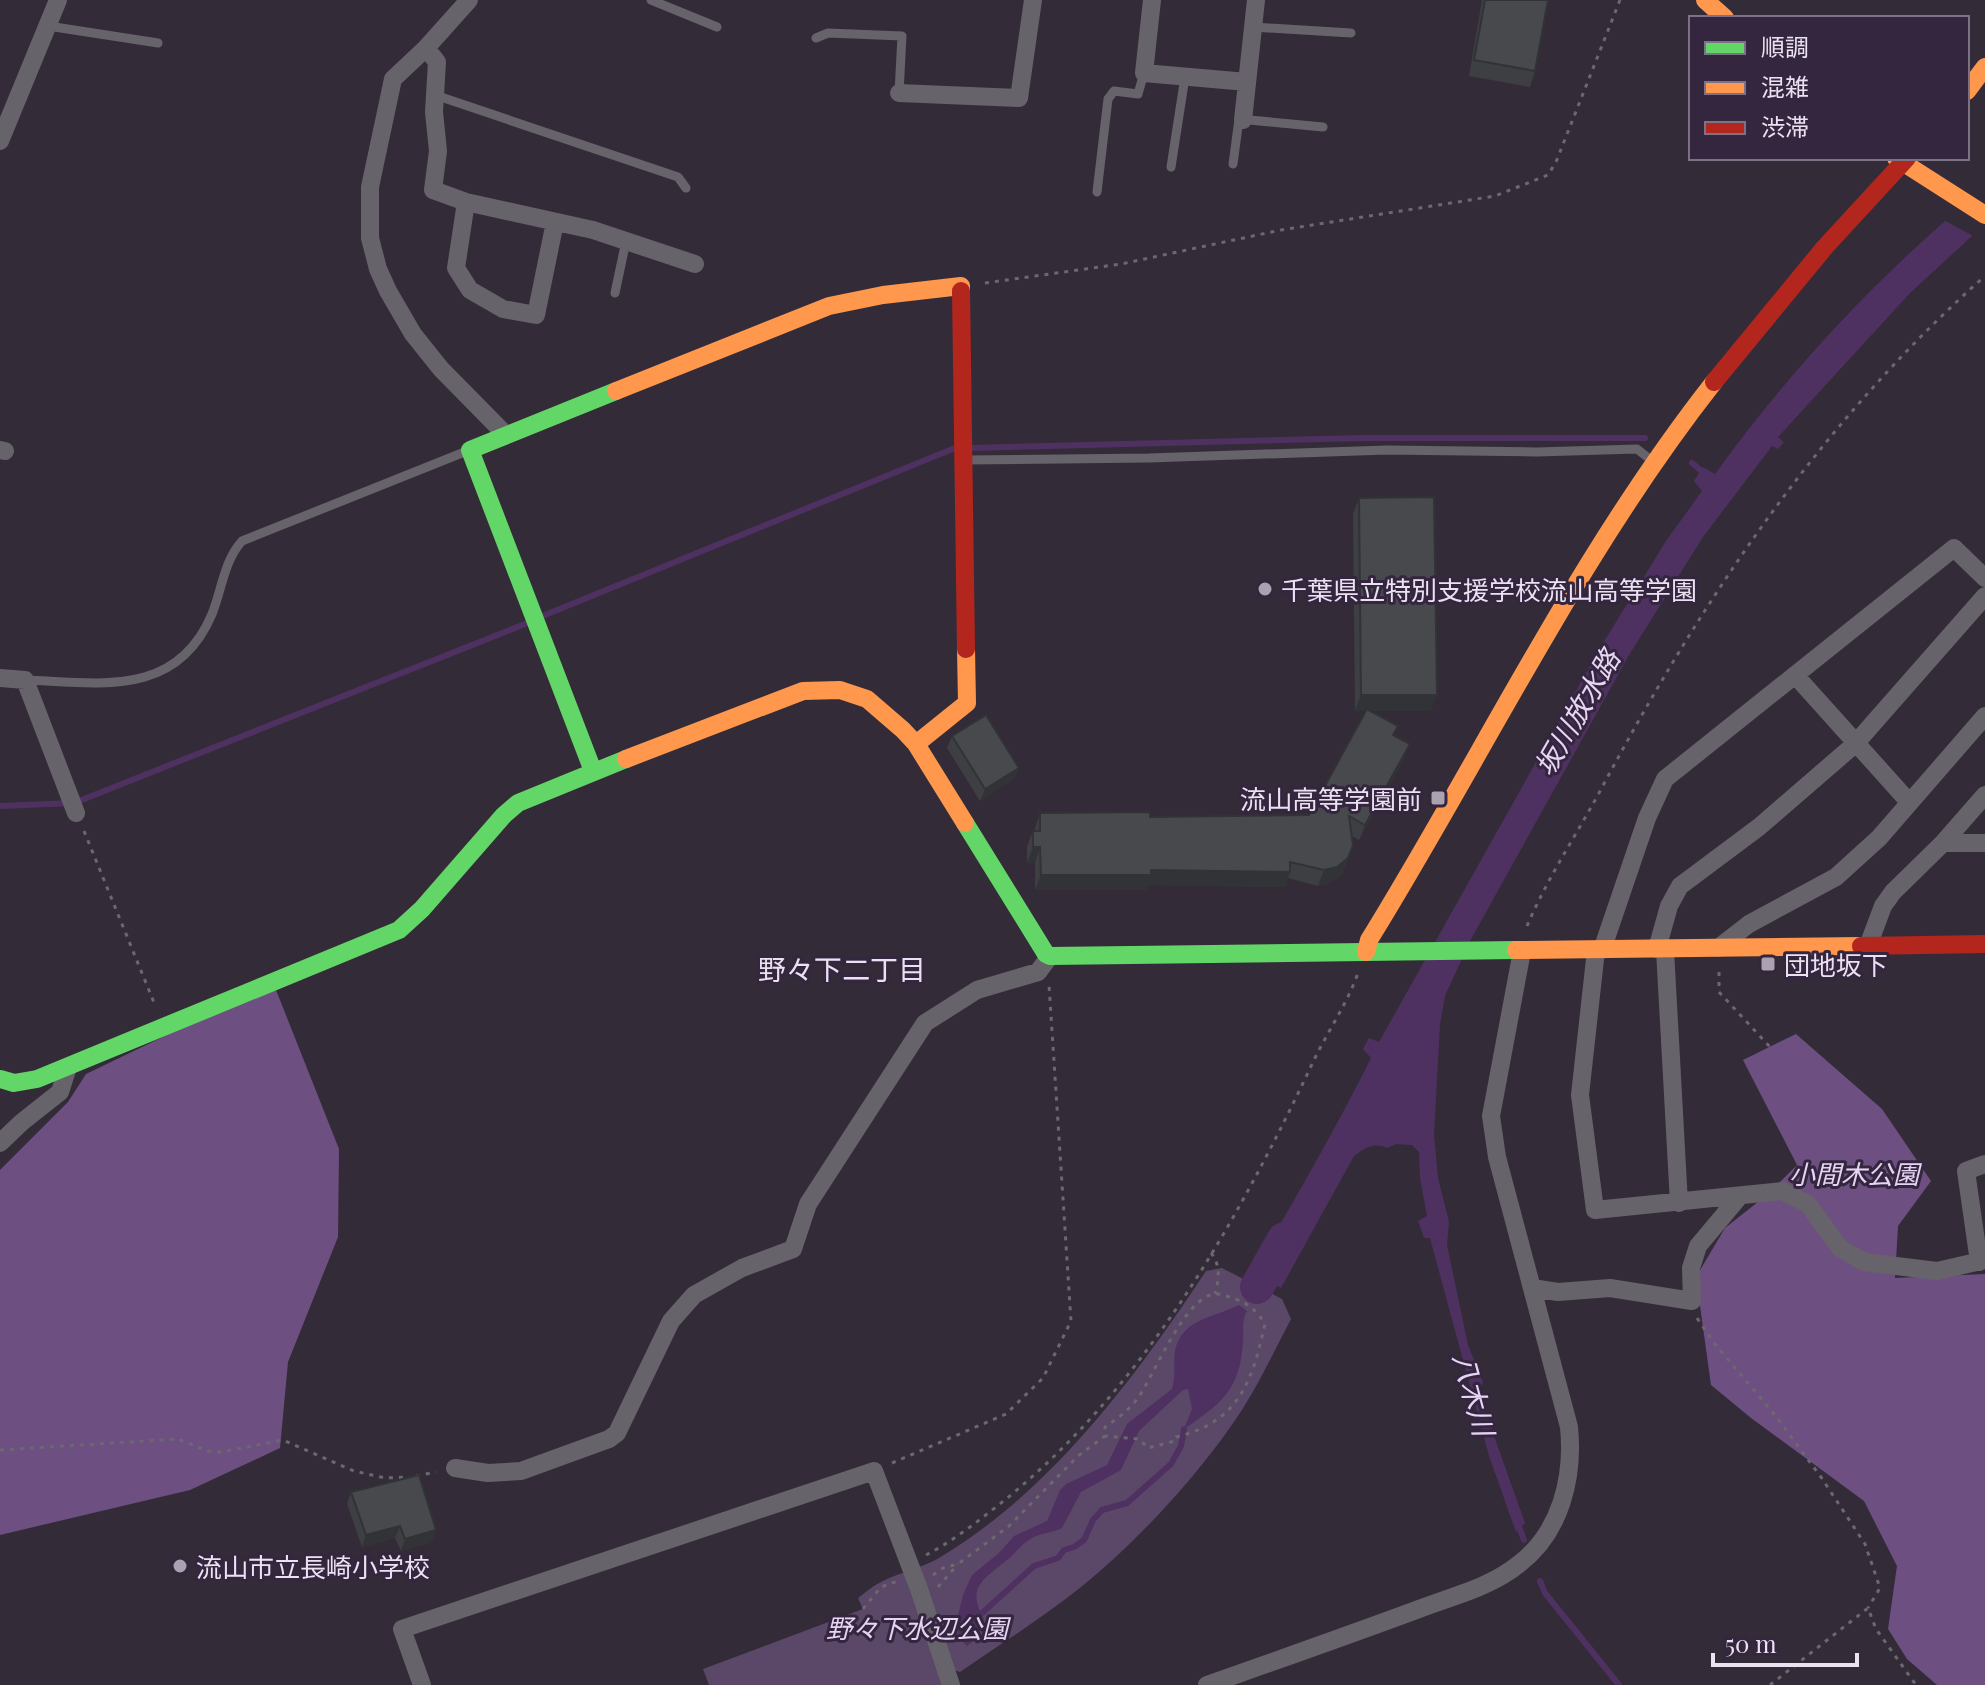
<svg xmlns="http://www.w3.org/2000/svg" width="1985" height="1685" font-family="'Playfair Display','Noto Sans JP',serif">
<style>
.green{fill:#5b4868}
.forest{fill:#6d5081}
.water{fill:#4e3161}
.pier{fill:#332c38}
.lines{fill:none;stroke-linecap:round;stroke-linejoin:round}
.stream{stroke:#4e3161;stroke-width:6}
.river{stroke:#4e3161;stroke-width:34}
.path{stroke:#6b686e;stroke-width:3;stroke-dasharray:4 6;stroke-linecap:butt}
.lane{stroke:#67636a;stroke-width:9}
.street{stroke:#67636a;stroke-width:18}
.fast{stroke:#63d668;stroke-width:18}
.slow{stroke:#ff974d;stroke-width:18}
.jam{stroke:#b3261e;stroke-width:18}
.wall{fill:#3d3f42}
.shaded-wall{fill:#323336}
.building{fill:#47494d;stroke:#323336;stroke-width:2}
.poi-dot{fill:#aaa2b0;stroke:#34263e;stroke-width:3}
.labels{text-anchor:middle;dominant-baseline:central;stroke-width:6;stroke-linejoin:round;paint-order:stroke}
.poi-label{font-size:26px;fill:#eae1f1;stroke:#34263e;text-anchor:start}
.park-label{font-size:26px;font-style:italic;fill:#e7d4f5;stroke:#34263e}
.water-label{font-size:28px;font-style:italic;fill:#e8d5f5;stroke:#34263e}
.neighbourhood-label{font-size:28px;fill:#eae1f1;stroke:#34263e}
</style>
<rect width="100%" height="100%" fill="#332c38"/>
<!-- green -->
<path class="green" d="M1222 1268 1282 1299 1291 1319C1272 1355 1255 1393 1231 1426 1188 1488 1118 1562 1056 1606 1025 1629 992 1650 960 1672L954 1670 944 1685H709L703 1669 863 1609 858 1598C866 1592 874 1585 883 1581 901 1572 922 1568 939 1558 1051 1491 1136 1377 1206 1271Z"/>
<!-- forest -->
<path class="forest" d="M276 990 339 1149 338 1237 288 1362 280 1448 190 1490 0 1535V1170L68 1102 86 1074 169 1034Z
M1796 1034 1882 1109 1931 1181 1898 1226 1895 1278 1985 1274V1685H1937L1907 1659 1888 1629 1897 1566 1864 1501 1751 1418 1711 1385 1696 1277 1725 1228 1768 1194 1797 1165 1743 1060Z"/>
<!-- water -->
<path class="water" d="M1985 187V224L1910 293 1778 437 1784 442 1778 449 1772 446 1703 537 1629 655 1470 941 1445 996 1440 1024 1434 1135 1438 1178 1449 1222 1447 1245 1468 1345 1483 1382 1479 1394 1525 1523 1516 1532 1489 1456 1430 1238H1424L1418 1221 1427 1216 1420 1178 1419 1152 1412 1145 1396 1144 1387 1148C1374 1142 1365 1148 1354 1156L1281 1288 1251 1273C1293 1203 1334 1132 1371 1058L1363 1049 1369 1038 1379 1042 1600 648 1666 541 1702 491 1694 481 1703 467 1715 474C1792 367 1884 270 1985 187Z
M1239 1305 1247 1311C1241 1322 1244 1330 1243 1342 1240 1390 1221 1404 1184 1429L1192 1409 1188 1389 1183 1390 1139 1431 1121 1470 1081 1492 1062 1528C1052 1533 1041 1533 1032 1538 1022 1543 1016 1553 1008 1559 985 1579 965 1586 984 1619 980 1631 977 1639 967 1646L959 1637 956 1624 963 1595 972 1575 999 1553 1014 1536 1047 1521 1060 1490 1066 1484 1107 1465 1127 1424 1172 1389C1176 1377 1173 1363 1175 1351 1182 1318 1214 1318 1239 1305Z"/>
<!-- pier -->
<path class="pier" d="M1985 183V229L1975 237 1940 218Z"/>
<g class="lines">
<!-- stream -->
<path class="stream" d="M970 448 1363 438H1645
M1692 463 1705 474
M540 617 955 448
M0 806 74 803 530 622
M1517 1521 1524 1540
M1540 1581 1545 1593 1619 1685
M981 1614 1034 1566 1058 1558 1064 1550 1074 1547 1084 1540 1093 1520 1102 1510 1127 1503 1171 1464 1181 1446 1184 1429"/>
<!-- river -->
<path class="river" d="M1257 1287 1284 1239"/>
<!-- path -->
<path class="path" d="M985 283 1121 264 1281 230 1495 196 1548 175 1556 162 1620 0
M84 831 155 1005
M1527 926C1547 879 1575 837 1599 793 1701 601 1821 421 1985 276
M1719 972V992L1770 1047
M1211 1253C1221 1265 1219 1280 1215 1294
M1697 1318 1714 1343 1774 1414 1821 1477 1865 1544 1880 1588 1868 1608
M0 1450 178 1439 208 1451 221 1452 283 1440 354 1471 385 1478 409 1477
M892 1463 1006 1414 1043 1378 1071 1321 1049 985
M416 1476 436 1472
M926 1555C953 1541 977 1522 1001 1503 1144 1389 1237 1223 1314 1060 1328 1031 1347 1004 1358 973
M933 1575 943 1568 958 1564 1009 1526 1078 1456 1105 1436V1427C1117 1419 1129 1410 1138 1398 1154 1375 1184 1299 1214 1294 1220 1293 1226 1296 1232 1298 1247 1302 1257 1311 1265 1324 1252 1382 1239 1422 1176 1437L1175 1441 1148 1448 1139 1439 1105 1436
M938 1587 958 1564
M863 1609 881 1587 898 1581
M1770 1685 1868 1608 1876 1629 1916 1685"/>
<!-- lane -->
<path class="lane" d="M651 0 717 27
M48 26 158 43
M1253 27 1351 33
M816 38 828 33 902 36 899 93
M435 95 678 177 686 188
M1233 164 1239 119 1323 127
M1171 167 1185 77
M1097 192 1108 99 1114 91 1138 94 1144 73
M615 293 626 241
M966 460 1149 458 1387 450 1537 452 1637 449 1651 460
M26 680C100 683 177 698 212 614 222 589 224 561 242 541L467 451"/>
<!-- street -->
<path class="street" d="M469 0 426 48 393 79 370 187V238L378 269 388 291 413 334 441 369 505 434
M1152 0 1144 73 1247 82
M426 48 437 62 434 112 438 151 433 190 466 202 593 230 695 264
M899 93 1019 98 1033 0
M1243 120 1256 0
M0 141 58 0
M466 202 456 268 470 290 503 309 536 315 555 222
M0 450 5 451
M1795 675 1909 802
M0 678 25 680 76 813
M1943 843H1985
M1868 946 1883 906 1893 892 1943 843 1985 795
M1718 948 1749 924 1836 877 1879 838 1985 716
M1657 949 1669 906 1680 886 1759 827 1855 744 1985 596
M1596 950 1580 1095 1595 1210 1782 1191 1808 1204 1840 1248 1864 1262 1937 1271 1985 1260
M1602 950 1647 818 1665 779 1954 548 1985 578
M1665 950 1679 1203
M0 1143 22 1122 60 1092 68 1067
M1979 1262 1966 1171 1985 1164
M1532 1288 1558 1292 1610 1288 1692 1301 1691 1268 1698 1246 1739 1197
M455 1468 488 1473 521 1471 609 1439 617 1433 671 1321 694 1295 742 1268 793 1249 808 1204 925 1023 977 990 1038 972 1050 956
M422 1685 402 1629 874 1471 919 1589 951 1685
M1207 1685C1278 1660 1349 1635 1419 1609 1453 1596 1491 1587 1519 1564 1561 1532 1574 1477 1569 1427L1497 1157 1491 1116 1522 951"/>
<!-- fast -->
<path class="fast" d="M593 771 470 450 616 391
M965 823 1046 954 1050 956 1516 950
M0 1079 14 1083 37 1079 399 930 422 909 504 815 518 803 626 759"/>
<!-- slow -->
<path class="slow" d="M1705 0 1725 18
M1967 91 1985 67
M1896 158 1985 215
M616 391 829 306 883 295 961 286V291
M916 744 967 703 966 649
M626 759 803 691 840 690 867 699 903 730 916 744 965 823
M1516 950 1861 946
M1366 952 1369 940C1484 754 1578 555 1714 382"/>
<!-- jam -->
<path class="jam" d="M961 291 966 649
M1714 382 1825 247 1907 158
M1861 946 1985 944"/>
</g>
<!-- wall -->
<path class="wall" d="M1482 0H1548L1535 71 1530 87 1469 76Z
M1359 498 1431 711H1371L1395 736 1410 744 1404 759 1359 840 1352 836 1353 845 1342 874 1332 882 1318 886 1288 878 1285 887 1147 885 1146 890H1035V863H1027V846L1033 831H1034L1040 813 1150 817 1309 815 1366 711H1355L1353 514Z
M952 736 1019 768 1014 779 980 801 947 748Z
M351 1492 436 1530 432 1542 401 1551 395 1538 362 1547 347 1504Z"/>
<!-- shaded-wall -->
<path class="shaded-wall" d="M1361 695H1437L1431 711H1355Z
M1410 744 1404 759 1359 840 1365 825Z
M1019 768 1014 779 980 801 985 789Z
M1033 847H1040L1035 863H1027Z
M1348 858 1342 874 1332 882 1318 886 1324 870Z
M1151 870 1290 872 1285 887 1147 885 1146 890H1035L1041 875Z
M400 1526 395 1538 362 1547 366 1535Z
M436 1530 432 1542 401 1551 405 1539Z"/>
<!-- building -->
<path class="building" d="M1485 0H1548L1535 71 1474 60Z
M1434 497 1437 695H1361L1359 498Z
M1367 709 1398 726 1393 735 1410 744 1365 825 1349 816 1353 845 1348 858 1337 867 1324 870 1290 862V872L1151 870V875H1041L1040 847H1033V831H1040V813L1150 812V817L1309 815Z
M986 715 1019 768 985 789 952 736Z
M419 1475 436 1530 405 1539 400 1526 366 1535 351 1492Z"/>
<!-- markers -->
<g class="poi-dot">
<circle cx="1265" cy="589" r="8"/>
<rect x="1430" y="790" width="16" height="16" rx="4"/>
<rect x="1760" y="956" width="16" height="16" rx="4"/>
<circle cx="180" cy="1566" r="8"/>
</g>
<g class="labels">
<!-- poi labels -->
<g class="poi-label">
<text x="1281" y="589">千葉県立特別支援学校流山高等学園</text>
<text x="1422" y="798" text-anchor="end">流山高等学園前</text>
<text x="1784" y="964">団地坂下</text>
<text x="196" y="1566">流山市立長崎小学校</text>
</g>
<!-- park labels -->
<g class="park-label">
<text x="1854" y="1173">小間木公園</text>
<text x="917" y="1627">野々下水辺公園</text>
</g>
<!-- water labels -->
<g class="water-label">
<text transform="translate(1576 712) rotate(-60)">坂川放水路</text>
<text transform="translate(1475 1394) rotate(75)">八木川</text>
</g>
<!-- neighbourhood labels -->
<g class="neighbourhood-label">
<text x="842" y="968">野々下二丁目</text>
</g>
</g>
<!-- legend -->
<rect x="1689" y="16" width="280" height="144" fill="#34263e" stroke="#7d7186" stroke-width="2"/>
<rect x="1705" y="42" width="40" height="12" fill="#63d668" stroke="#7d7186" stroke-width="2"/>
<text x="1761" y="56" font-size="24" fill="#eae1f1">順調</text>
<rect x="1705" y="82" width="40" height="12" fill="#ff974d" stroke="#7d7186" stroke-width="2"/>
<text x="1761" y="96" font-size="24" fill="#eae1f1">混雑</text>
<rect x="1705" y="122" width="40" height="12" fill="#b3261e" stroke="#7d7186" stroke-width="2"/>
<text x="1761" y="136" font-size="24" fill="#eae1f1">渋滞</text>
<!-- scale -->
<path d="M1713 1653v12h144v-12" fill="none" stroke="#eae1f1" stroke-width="4"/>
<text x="1725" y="1653" font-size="24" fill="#eae1f1" stroke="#34263e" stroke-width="6" paint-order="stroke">50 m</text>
</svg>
